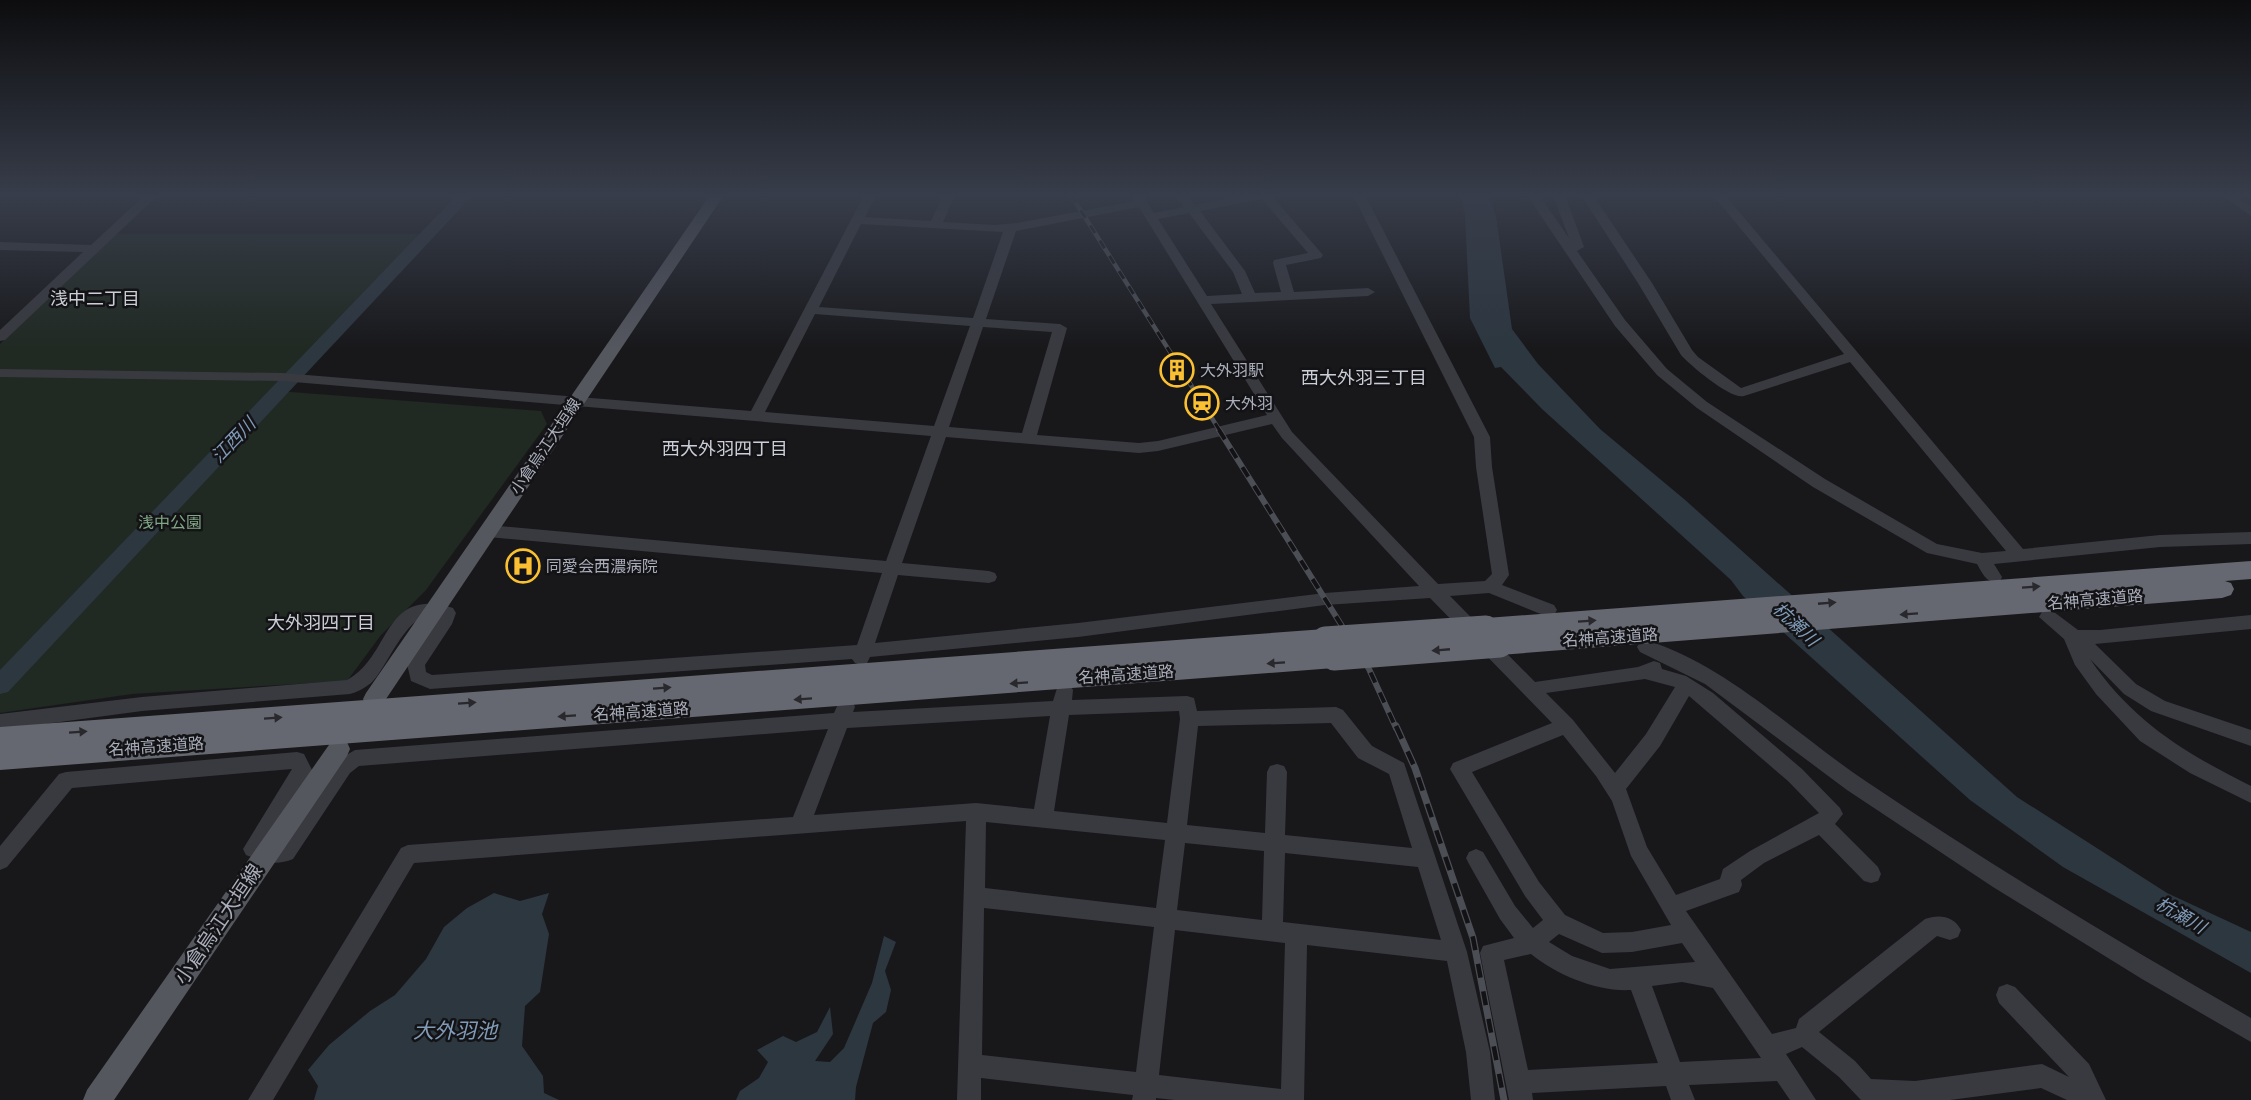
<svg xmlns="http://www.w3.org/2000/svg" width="2251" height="1100" font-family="'PT Sans Narrow','Noto Sans JP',sans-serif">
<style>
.green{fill:#202922}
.water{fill:#2d3740}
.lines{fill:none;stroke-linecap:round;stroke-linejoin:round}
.river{fill:#2d3740;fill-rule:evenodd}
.minor{fill:#393a40;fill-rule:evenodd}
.major{fill:#55575f;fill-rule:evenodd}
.highway{fill:#656871;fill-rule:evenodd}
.rail-far2-casing{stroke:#4c4e55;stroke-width:4.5}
.rail-far1-casing{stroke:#4c4e55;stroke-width:6}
.rail-casing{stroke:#4c4e55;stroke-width:7}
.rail-far2{stroke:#131316;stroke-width:3;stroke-dasharray:9;stroke-linecap:butt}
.rail-far1{stroke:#131316;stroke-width:4;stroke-dasharray:11;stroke-linecap:butt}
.rail{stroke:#131316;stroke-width:4.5;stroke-dasharray:14;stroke-linecap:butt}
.highway-bridge{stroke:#656871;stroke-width:25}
.oneway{fill:#28282d}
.labels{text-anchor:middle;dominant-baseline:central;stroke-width:5;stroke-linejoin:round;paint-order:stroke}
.poi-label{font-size:16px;fill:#aaaebb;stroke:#131316;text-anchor:start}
.street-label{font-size:16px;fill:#aaaebb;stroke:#131316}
.park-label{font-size:16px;fill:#80a785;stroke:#131316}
.neighbourhood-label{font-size:18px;fill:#cbced7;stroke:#131316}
.water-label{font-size:18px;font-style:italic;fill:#809bb7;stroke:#131316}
.near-street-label{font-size:20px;fill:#aaaebb;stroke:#131316}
.near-water-label{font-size:21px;font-style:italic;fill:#809bb7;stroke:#131316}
</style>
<rect width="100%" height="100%" fill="#18181b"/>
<!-- green -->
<path class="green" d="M116 234H427L278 391 541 411 547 424 426 590 381 635 347 681 132 694 0 713V344Z"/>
<!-- water -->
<path class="water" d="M1461 195H1488L1496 216 1512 329 1538 364 1600 429 1684 499 2017 797 2167 893 2251 932V973L2063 867 1970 800 1743 596 1731 580 1542 409 1501 367 1495 368 1470 318 1465 215Z
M494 893 520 901 549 893 542 914 549 934 540 992 525 1006 522 1046 543 1076 544 1093 559 1100H314L318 1086 308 1070 329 1045 370 1011 395 995 426 959 444 927 467 908Z
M884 936 896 942 885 971 891 990 886 1012 873 1023 856 1087 855 1100H736L740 1091 759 1078 768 1062 757 1050 783 1036 796 1042 817 1032 830 1007 833 1034 815 1061 830 1062 844 1048 872 983Z"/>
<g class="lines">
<!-- river -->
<path class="river" d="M457 195H473L8 692 0 694V670Z"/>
<!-- minor -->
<path class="minor" d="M145 195H158L5 340 0 341V330L83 252 0 250V242L91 245Z
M864 195H876L865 217 931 221 943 195H955L943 222 995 225 1017 223 1135 201 1131 195H1143L1154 213 1184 207 1175 195H1187L1195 205 1247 195H1271L1323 255 1321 258 1286 265 1294 292 1368 288 1375 292 1368 296 1211 304 1292 432 1438 584 1485 581 1492 574 1476 467 1474 437 1353 195H1365L1490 437 1492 467 1509 575 1502 585 1554 605 1557 610 1554 615 1548 617 1489 593 1450 596 1535 682 1638 667 1654 661 1660 663 1662 669 1686 676 1713 693 1802 769 1840 808 1843 814 1835 824 1878 867 1881 874 1878 881 1871 883 1864 881 1819 835 1764 863 1741 880 1742 885 1739 892 1686 911 1772 1034 1796 1028 1799 1019 1925 919C1939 914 1954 916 1961 930L1958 937 1950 940 1937 936 1819 1032 1855 1061 1871 1079 1915 1081 2042 1064 2069 1077 1999 1003 1996 995 1999 987 2007 984 2015 987 2089 1064 2106 1100H2067L2041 1088 1950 1100H1861L1839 1077 1802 1047 1786 1054 1816 1100H1790L1777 1081 1689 1085 1695 1100H1671L1666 1086 1532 1093 1533 1100H1509L1480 953 1483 946 1514 938 1500 919 1469 864 1466 858 1469 852 1476 849 1483 852 1515 906 1533 928 1543 920 1525 896 1450 769 1453 763 1552 723 1430 598 1325 605 1078 637 870 657 867 663 861 665 855 663 852 659 430 689 411 681 407 664 438 618C409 604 388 668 371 683 365 688 357 692 350 694L142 711 0 730V714L142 697 347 680C392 656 382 586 453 608L456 613 452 624 425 665 426 672 432 675 857 645 882 573 488 537 482 535 480 531 482 527 488 525 886 561 931 436 282 381 0 377V369L282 373 751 411ZM1262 199 1308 253 1274 260 1273 263 1281 292 1255 293 1245 271 1200 211ZM1139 207 1267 415 1158 441 1139 443 1037 435 1067 328 1060 324 986 319 1016 231ZM1189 213 1233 272 1242 294 1207 296 1158 219ZM861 224 1003 232 973 318 819 307ZM815 314 970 326 934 426 765 412ZM983 327 1052 332 1022 433 949 427ZM1272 424 1282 438 1419 586 1325 593 1078 623 875 643 898 575 989 583 995 581 997 577 995 573 989 571 902 563 946 437 1139 453 1158 451ZM1645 679 1675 687 1646 734 1615 773 1573 720 1546 693ZM1689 696 1788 781 1819 813 1750 851 1723 869 1720 879 1676 895 1647 847 1626 789 1660 746ZM1563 735 1596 776 1612 801 1631 856 1671 925 1632 932 1603 933 1565 915 1539 882 1472 772ZM1559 934 1602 953 1632 952 1682 943 1695 962 1610 969 1572 956 1549 942ZM1531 954C1557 975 1597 992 1631 990L1658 1063 1528 1070 1504 960ZM1682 982 1713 988 1761 1058 1680 1062 1652 986Z
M1527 195H1539L1569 238 1553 195H1565L1584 247 1577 251 1625 320 1667 369 1707 402 1825 479 1937 544 1982 553 2006 551 1850 362 1744 396C1731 400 1691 366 1681 355L1638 283 1581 195H1593L1652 283 1692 350 1698 357 1741 388 1844 354 1713 195H1725L2023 549 2160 535 2251 532V544L2160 547 1994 564 2002 577 2000 581C1987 585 1983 574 1977 564L1927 553 1813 487 1697 408 1657 375 1615 326Z
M2222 195H2235L2251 206V216Z
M2048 610 2054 612 2078 630H2100L2251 615V629L2095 644 2136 684 2165 701 2251 730V746L2151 711 2124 694 2090 659C2133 722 2185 753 2251 786V803L2190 773 2140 741 2096 694 2075 665 2064 639 2039 617 2042 612Z
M1646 640C1730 667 1795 734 1867 782 1992 866 2121 944 2251 1018V1042L2142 979 1993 887 1847 790 1705 684 1640 652 1637 647 1640 642Z
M1064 683 1070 685 1073 690 1072 700 1187 696 1194 698 1197 711 1336 707 1343 710 1372 746 1404 763 1467 952 1490 1052 1495 1100H1471L1466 1052 1447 961 1307 945 1304 1100H1175L1156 1098V1100H1132L1133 1095 981 1078V1100H957L966 821 414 863 273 1100H248L401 848 408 845 793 817 828 729 359 766 350 773 293 859C276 866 262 862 246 855L243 849 292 769 72 788 7 867 0 870V846L59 774 66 772 297 752 304 754 312 770 267 845 280 844 336 761 355 750 834 713 839 702 846 700 853 702 855 707 853 712 1053 701 1058 685ZM1179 711 1180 719 1167 823 1054 811 1069 715ZM1050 716 1034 809 976 803 814 815 847 728ZM1331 723 1358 758 1389 774 1412 848 1285 835 1287 772 1284 766 1277 764 1270 766 1267 772 1265 833 1187 825 1198 726ZM986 822 1165 840 1156 908 985 888ZM1185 843 1264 851 1262 920 1177 910ZM1285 853 1418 867 1441 940 1283 922ZM984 908 1154 927 1136 1072 982 1055ZM1175 930 1285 943 1281 1089 1159 1075Z"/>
<!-- major -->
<path class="major" d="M710 195H724L382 705 374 708 366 705 363 699 366 693Z
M339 740 347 742 350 749 347 756 114 1100H83L87 1090 331 742Z"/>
<!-- highway -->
<path class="highway" d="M2251 561V579L2225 581 2231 583 2234 589 2231 595 2222 598 1500 655 1491 652 1487 645 1493 637 1477 635 1473 628 1477 621 1486 618Z
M1325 629 1334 632 1338 639 1334 646 1327 648 1343 651 1347 658 1343 665 1334 668 0 770V727Z"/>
<defs>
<path id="rail-far2" d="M1071 195 1220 431"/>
<path id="rail-far1" d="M1219 430 1369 669 1396 728"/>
<path id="rail" d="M1396 726 1415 768 1473 938 1504 1100"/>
</defs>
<!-- rail-far2 casing -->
<use href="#rail-far2" class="rail-far2-casing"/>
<!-- rail-far1 casing -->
<use href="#rail-far1" class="rail-far1-casing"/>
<!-- rail casing -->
<use href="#rail" class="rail-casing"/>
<!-- rail-far2 -->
<use href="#rail-far2" class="rail-far2"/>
<!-- rail-far1 -->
<use href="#rail-far1" class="rail-far1"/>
<!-- rail -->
<use href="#rail" class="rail"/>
<!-- highway-bridge -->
<path class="highway-bridge" d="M1325 639 1486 628
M1334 658 1500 645"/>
</g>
<!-- one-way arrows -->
<defs><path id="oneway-solid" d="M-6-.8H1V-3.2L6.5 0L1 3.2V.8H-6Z" transform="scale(1.5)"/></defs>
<g class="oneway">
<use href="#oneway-solid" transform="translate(2031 587) rotate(-4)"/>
<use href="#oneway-solid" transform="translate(1827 603) rotate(-5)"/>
<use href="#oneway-solid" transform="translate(1909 614) rotate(176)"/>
<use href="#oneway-solid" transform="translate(1587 621) rotate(-4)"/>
<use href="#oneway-solid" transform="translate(1441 650) rotate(175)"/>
<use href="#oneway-solid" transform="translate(1276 663) rotate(176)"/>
<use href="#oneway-solid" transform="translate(1019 683) rotate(176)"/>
<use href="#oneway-solid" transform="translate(662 688) rotate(-4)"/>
<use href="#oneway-solid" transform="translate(803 699) rotate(176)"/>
<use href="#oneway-solid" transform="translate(467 703) rotate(-4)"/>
<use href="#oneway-solid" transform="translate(567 716) rotate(176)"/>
<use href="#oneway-solid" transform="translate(273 718) rotate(-4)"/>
<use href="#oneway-solid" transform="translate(78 732) rotate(-4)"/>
</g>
<!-- sky -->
<linearGradient id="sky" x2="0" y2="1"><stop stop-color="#0d0d0f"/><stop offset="0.56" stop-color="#373d4a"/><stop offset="1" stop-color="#373d4a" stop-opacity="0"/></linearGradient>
<rect width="2251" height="349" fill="url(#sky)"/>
<!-- icons -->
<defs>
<symbol id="building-ring" viewBox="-11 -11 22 22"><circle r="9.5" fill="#131316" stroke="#fac031" stroke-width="1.5"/><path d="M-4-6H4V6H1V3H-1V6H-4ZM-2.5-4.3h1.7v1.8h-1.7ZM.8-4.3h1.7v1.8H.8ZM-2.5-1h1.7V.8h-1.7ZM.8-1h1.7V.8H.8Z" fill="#fac031"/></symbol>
<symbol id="station-ring" viewBox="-11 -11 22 22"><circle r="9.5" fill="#131316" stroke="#fac031" stroke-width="1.5"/><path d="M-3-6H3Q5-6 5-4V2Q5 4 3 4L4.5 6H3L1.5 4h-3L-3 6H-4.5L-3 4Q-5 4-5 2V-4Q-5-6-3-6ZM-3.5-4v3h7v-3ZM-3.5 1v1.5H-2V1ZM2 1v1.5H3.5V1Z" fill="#fac031"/></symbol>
<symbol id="hospital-ring" viewBox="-11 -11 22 22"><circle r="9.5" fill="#131316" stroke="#fac031" stroke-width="1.5"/><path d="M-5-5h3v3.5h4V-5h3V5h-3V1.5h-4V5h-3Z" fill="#fac031"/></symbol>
</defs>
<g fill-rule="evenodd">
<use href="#building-ring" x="1158" y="351" width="38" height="38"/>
<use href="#station-ring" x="1183" y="384" width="38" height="38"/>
<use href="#hospital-ring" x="504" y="547" width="38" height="38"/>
</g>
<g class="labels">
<!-- poi labels -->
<g class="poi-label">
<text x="1200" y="370">大外羽駅</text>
<text x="1225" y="403">大外羽</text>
<text x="546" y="566">同愛会西濃病院</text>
</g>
<!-- street labels -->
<g class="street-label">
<text transform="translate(545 446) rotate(-56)">小倉烏江大垣線</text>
<text transform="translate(2095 599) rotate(-5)">名神高速道路</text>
<text transform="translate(1610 637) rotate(-4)">名神高速道路</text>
<text transform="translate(1126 674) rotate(-4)">名神高速道路</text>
<text transform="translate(641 711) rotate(-4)">名神高速道路</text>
<text transform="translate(156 746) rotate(-4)">名神高速道路</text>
</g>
<!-- park labels -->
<g class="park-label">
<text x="170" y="522">浅中公園</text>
</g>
<!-- neighbourhood labels -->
<g class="neighbourhood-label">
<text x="95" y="298">浅中二丁目</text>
<text x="1364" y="377">西大外羽三丁目</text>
<text x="725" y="448">西大外羽四丁目</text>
<text x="321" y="622">大外羽四丁目</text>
</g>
<!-- water labels -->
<g class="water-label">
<text transform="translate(233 440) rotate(-46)">江西川</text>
<text transform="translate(1796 624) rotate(43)">杭瀬川</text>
<text transform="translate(2181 915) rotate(30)">杭瀬川</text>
</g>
<!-- near-street labels -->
<g class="near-street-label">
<text transform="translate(218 924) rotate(-56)">小倉烏江大垣線</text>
</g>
<!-- near-water labels -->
<g class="near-water-label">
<text x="455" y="1030">大外羽池</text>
</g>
</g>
</svg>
